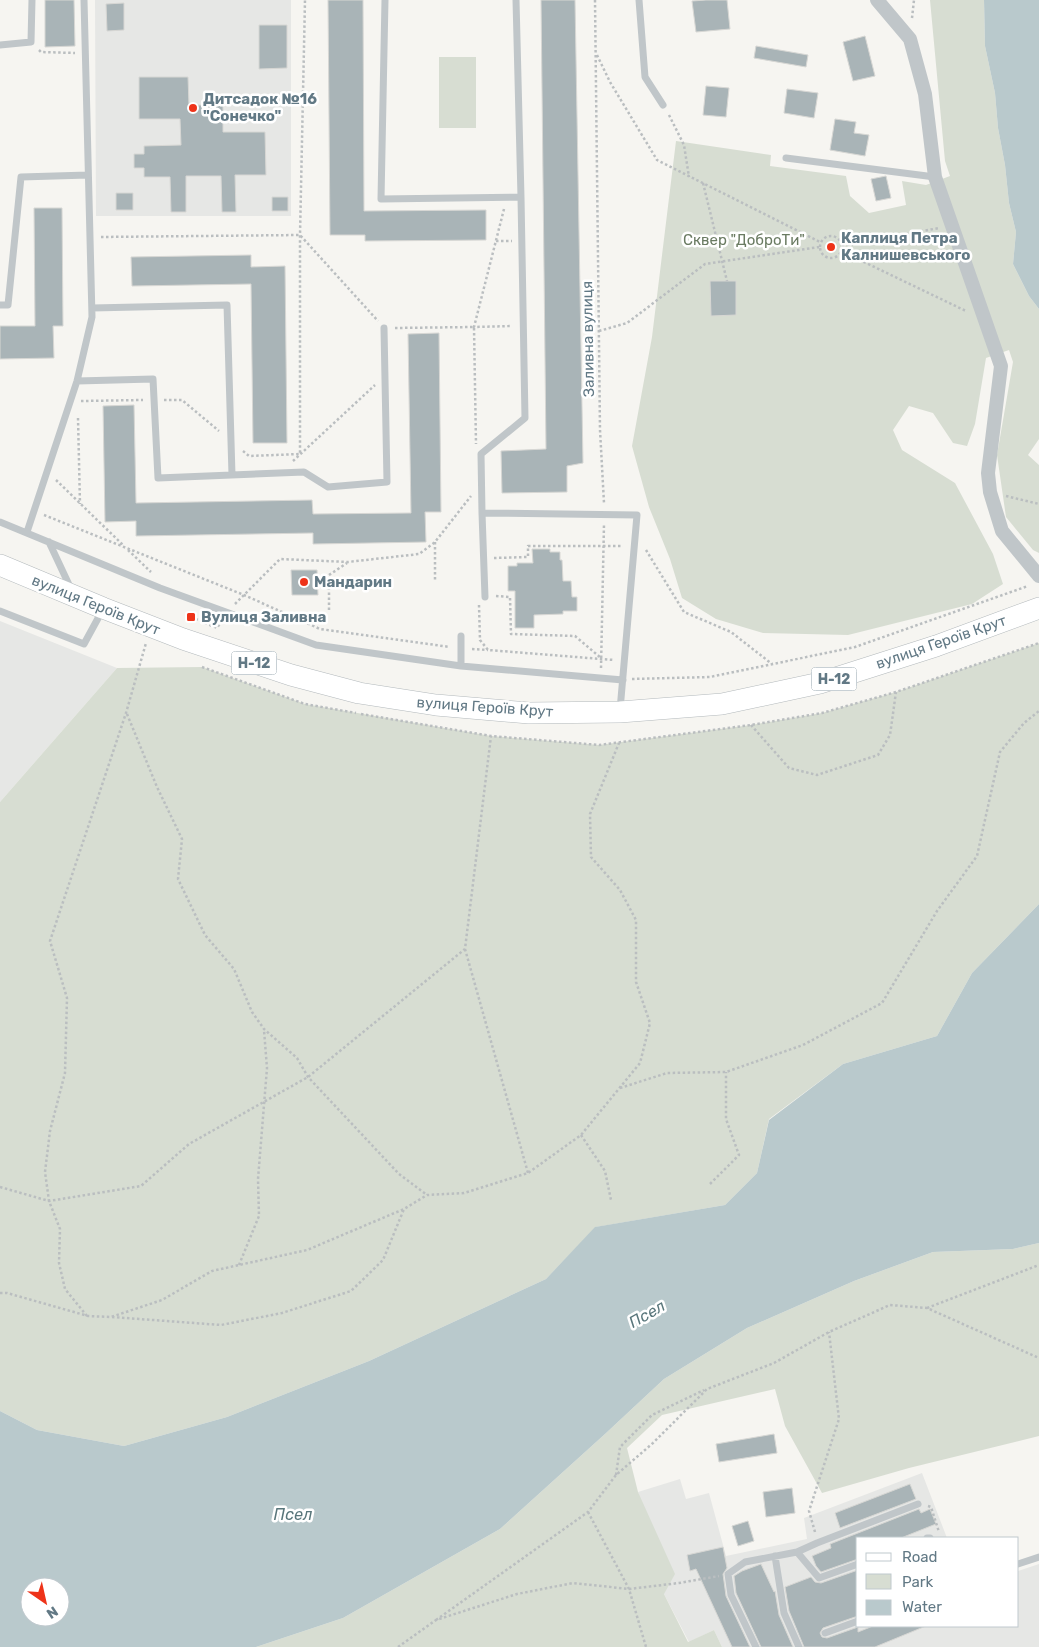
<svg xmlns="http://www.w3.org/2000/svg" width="1039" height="1647" font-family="Rubik,sans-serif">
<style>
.built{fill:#e6e7e5}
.green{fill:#d7ddd2}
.water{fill:#b9c9cc;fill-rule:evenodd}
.building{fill:#a9b4b7;stroke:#d7d7d4}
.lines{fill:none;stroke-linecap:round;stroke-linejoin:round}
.primary-casing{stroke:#b3b9bc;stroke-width:22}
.path{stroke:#babec0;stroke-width:2.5;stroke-dasharray:2.5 2.5;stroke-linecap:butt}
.service{stroke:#c0c6c9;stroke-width:7}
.minor{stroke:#c0c6c9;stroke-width:14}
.primary{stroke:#fff;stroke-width:21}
.poi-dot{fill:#ee3319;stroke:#fff;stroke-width:2}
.labels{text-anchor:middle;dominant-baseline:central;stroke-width:5;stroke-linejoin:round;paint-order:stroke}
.shield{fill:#fff;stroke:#91a1aa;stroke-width:1}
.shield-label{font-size:14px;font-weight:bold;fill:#627985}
.poi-label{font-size:15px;font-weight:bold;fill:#627985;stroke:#fff;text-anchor:start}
.park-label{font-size:15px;fill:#6a7b62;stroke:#fff}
.street-label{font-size:15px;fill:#627985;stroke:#fff}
.water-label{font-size:16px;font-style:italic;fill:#59767b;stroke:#fff}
</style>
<rect width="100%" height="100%" fill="#f6f5f1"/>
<!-- built -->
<path class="built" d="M95 0H291V216H96Z
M0 621 117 668 0 802Z
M922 1473 947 1538H858V1626H1018V1571L1039 1564V1647H722L714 1630 689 1642 664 1594 638 1492 680 1479 686 1499 709 1493 726 1556 807 1539 804 1518Z"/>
<!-- green -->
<path class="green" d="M930 0H984L985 46 995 93 998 128 1005 165 1009 203 1016 232 1013 264 1029 296 1039 309V439L1028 455 1039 465V553L1033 550 1006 517 997 455 1013 362 1009 350 986 358 975 424 967 446 953 443 933 413 909 406 893 430 902 450 955 483 993 554 1003 584 972 604 848 635 763 633 716 619 682 598 670 559 649 507 632 446 652 337 676 141 771 155 770 166 846 176 850 196 869 213 906 205 902 181 926 185 950 176 945 161Z
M439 57H476V128H439Z
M1039 643V904L972 973 937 1036 843 1064 769 1119 757 1173 725 1205 596 1227 546 1279 369 1361 227 1417 124 1446 37 1430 0 1411V802L117 668 202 667 305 704 491 736 599 745 751 725 822 713 896 692Z
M1039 1243V1436L909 1468 822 1493 785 1426 775 1389 662 1415 627 1448 638 1492 675 1574 664 1594 688 1642 714 1630 722 1647H256L343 1618 500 1529 605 1434 664 1379 747 1328 854 1281 933 1252 1013 1249Z"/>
<!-- water -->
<path class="water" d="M984 0H1039V309L1029 296 1013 264 1016 232 1009 203 1005 165 998 128 995 93 985 46Z
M1039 904V1243L1013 1249 933 1252 854 1281 747 1328 664 1379 605 1434 500 1529 343 1618 256 1647H0V1411L37 1430 124 1446 227 1417 369 1361 546 1279 595 1227 725 1205 757 1173 769 1120 843 1064 937 1036 972 973ZM30 1587H60V1617H30Z"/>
<!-- building -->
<path class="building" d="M45 0H74L75 46 45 47Z
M328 0H363L364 211 486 210V240L365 241V235H330Z
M541 0H575L583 463 567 466V492L502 493 501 451 546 449Z
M706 0H727L730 29 696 32 692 1Z
M124 3V30L107 31 106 4Z
M259 25H287V68L259 69Z
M865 36 875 76 853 81 843 42Z
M756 46 808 55 806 67 754 58Z
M139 77H188L189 105H223V132H265L266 175H235L236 212H222L221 176H186V212H171L170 177H144V168H134V154H144V146L181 145 180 119H139Z
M706 86 729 88 726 117 703 115Z
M787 89 818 93 814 118 784 113Z
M835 119 856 122 854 133 869 135 865 156 830 150Z
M886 176 891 198 876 201 871 179Z
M116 193H133V210H116Z
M272 197H288V211H272Z
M34 208H62L63 326H53L54 358 0 359V326H35Z
M251 255V267L285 266 287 443H253L251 284 132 286 131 257Z
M710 281H736V315L711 316Z
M439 333 441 512H425L426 542 313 544V533L136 536V521L105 522 103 406 134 405 136 503 312 500 313 514 411 513 408 334Z
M532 549H550V552H560V560H562L563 581H571L572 597H577V611H563V614L534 615V628H515V591H508V566H517V563H533Z
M291 570H317L318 595H292Z
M774 1434 777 1453 719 1462 716 1444Z
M910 1484 916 1499 840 1528 835 1513Z
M792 1488 795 1513 766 1517 763 1492Z
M919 1509 921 1513 930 1509 936 1524 901 1538H858V1559L821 1572 816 1566 812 1556 831 1548 830 1544Z
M748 1521 754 1541 738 1546 732 1526Z
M723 1547 727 1568 723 1574 726 1596 750 1647H732L696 1569 690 1571 687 1555Z
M761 1564 774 1592 775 1591 779 1615 793 1647H761L736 1593 734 1576 742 1571Z
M858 1570V1616L823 1628 820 1633 822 1637 827 1638 858 1627V1632L873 1626H926L875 1647H804L789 1611 785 1587 811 1577 815 1582 821 1583Z"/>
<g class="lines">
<defs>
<path id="primary" d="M0 565 103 608 183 639 291 675 359 693 436 705 529 713 620 712 722 704 820 683 936 646 1039 608"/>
</defs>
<!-- primary casing -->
<use href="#primary" class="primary-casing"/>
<!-- path -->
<path class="path" d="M595 0 600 430 604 503
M912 18 914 0
M39 50 41 52 75 53
M597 55 610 82 657 160 820 242
M669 115 684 145 689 177
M703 183 727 281
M504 209 474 327 512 326
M820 247a11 11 0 1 1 22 0a11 11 0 1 1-22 0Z
M101 237 300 235 378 321
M496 241H512
M842 246 939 228
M841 251 966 311
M395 328 474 327 476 444
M599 331 627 323 705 264 819 247
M164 400H182L219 431
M81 401 143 400
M78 418 80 504
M243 451 249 456 300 454V235L305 0
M293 461 375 385
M56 480 124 546
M1006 496 1039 504
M44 515 244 595 320 629 450 647
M435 542V580
M128 550 151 572
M646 550 684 612 731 632 772 664
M494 558 528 557V546H623
M496 596 510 597 511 634 575 636 601 658
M235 604 280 559 348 562 419 554 435 542 471 496
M479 605 480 640 488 650 614 660
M329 610V575L347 563
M190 622 191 617 217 628 221 622
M472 649 488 650
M202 667 305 704 356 713
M601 668 604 524
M632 679 710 677 855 647 1028 586
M127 714 157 787 182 839 178 879 205 935 234 969 252 1012 264 1029 297 1058 308 1077 399 1174 427 1195
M361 714 491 736 599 745 751 725 822 713 896 692 1039 643
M751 725 789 768 817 775 878 755 890 735 896 692
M465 949 528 1173
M620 1088 667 1073 726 1072 803 1045 882 1003 937 911 977 856 1000 752 1024 723 1039 711
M581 1135 605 1171 611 1200
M710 1184 739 1155 726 1119V1072
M0 1187 49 1201 141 1186 189 1144 308 1077 465 949 491 736
M239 1265 259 1216 258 1179 267 1068 264 1030
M0 1293H7L88 1316 111 1317 162 1300 212 1271 307 1250 404 1209 427 1195 464 1193 528 1173 581 1135 640 1063 650 1023 636 982V920L620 890 591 857 590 814 619 743
M927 1308 1039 1265
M87 1316 65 1289 59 1263 60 1229 49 1201 45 1172 50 1131 65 1073 67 998 50 941 126 713 146 643
M112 1317 221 1325 282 1313 351 1291 383 1260 404 1209
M616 1475 620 1447 652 1415 704 1390
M928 1506 931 1507 939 1532
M588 1512 629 1589 646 1647
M815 1532 809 1511 839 1419 829 1332
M436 1620 588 1512 616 1475 653 1443 707 1389 774 1363 829 1332 890 1305 927 1308 1039 1358
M398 1647 436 1620 517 1594 573 1583 629 1589 679 1583 719 1576"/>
<!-- service -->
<path class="service" d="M385 0 381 199 521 197 525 418 481 454 482 513 637 515 620 710
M516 0 521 197
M639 0 645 77 663 105
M0 45 31 42 32 0
M786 158 935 177
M0 305H8L21 177 88 175
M92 308 227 305 232 475
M77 381 153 379 158 478 304 472 328 487 387 482 384 328
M482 513 485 597
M0 522 160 588 316 645 461 666 623 680
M27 532 77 381 92 317 84 0
M49 542 71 589
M0 611 84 644 102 611
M461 636V666
M927 1538H930
M797 1552 817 1543 918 1504
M775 1556 784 1613 799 1647
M1018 1564 1039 1557
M825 1633 858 1621
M756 1647 731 1595 728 1574 745 1562 797 1552 819 1578 858 1564"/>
<!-- minor -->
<path class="minor" d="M877 0 910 39 925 94 935 177 1001 366 988 473 990 492 1002 531 1039 576"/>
<!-- primary -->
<use href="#primary" class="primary"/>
</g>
<!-- markers -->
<g class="poi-dot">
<circle cx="193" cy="108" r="5"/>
<circle cx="831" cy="247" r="5"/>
<circle cx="304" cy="582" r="5"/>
<rect x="186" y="612" width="10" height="10" rx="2.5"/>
</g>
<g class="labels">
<!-- shield labels -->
<g class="shield">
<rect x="231.5" y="651.5" width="45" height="23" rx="4"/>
<rect x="811.5" y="667.5" width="45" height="23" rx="4"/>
</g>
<g class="shield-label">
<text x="254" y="663">Н-12</text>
<text x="834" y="679">Н-12</text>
</g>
<!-- poi labels -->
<g class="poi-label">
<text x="203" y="99">Дитсадок №16<tspan x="203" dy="17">"Сонечко"</tspan></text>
<text x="841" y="238">Каплиця Петра<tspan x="841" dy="17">Калнишевського</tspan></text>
<text x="314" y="582">Мандарин</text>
<text x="201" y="617">Вулиця Заливна</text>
</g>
<!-- park labels -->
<g class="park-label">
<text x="744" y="240">Сквер "ДоброТи"</text>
</g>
<!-- street labels -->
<g class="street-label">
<text transform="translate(588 339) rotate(-91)">Заливна вулиця</text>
<text transform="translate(96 605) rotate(22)">вулиця Героїв Крут</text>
<text transform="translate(941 642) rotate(-19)">вулиця Героїв Крут</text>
<text transform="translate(485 707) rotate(4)">вулиця Героїв Крут</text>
</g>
<!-- water labels -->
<g class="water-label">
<text transform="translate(647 1314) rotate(-30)">Псел</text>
<text x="293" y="1514">Псел</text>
</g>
</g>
<!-- legend -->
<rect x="856" y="1537" width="162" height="90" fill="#ffffff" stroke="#c0c9ce"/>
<rect x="866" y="1553" width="25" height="8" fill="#ffffff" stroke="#c0c9ce"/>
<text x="902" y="1562" font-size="15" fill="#627985">Road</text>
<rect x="866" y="1574" width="25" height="15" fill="#d7ddd2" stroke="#c0c9ce"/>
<text x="902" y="1587" font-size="15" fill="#627985">Park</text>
<rect x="866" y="1600" width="25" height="15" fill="#b9c9cc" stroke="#c0c9ce"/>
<text x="902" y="1612" font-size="15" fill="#627985">Water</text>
<!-- north arrow -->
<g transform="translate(45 1602) rotate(146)"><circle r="24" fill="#ffffff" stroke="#c0c9ce"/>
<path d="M0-4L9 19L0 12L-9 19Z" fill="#ee3319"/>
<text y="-8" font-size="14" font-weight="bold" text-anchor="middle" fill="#627985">N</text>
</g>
</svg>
